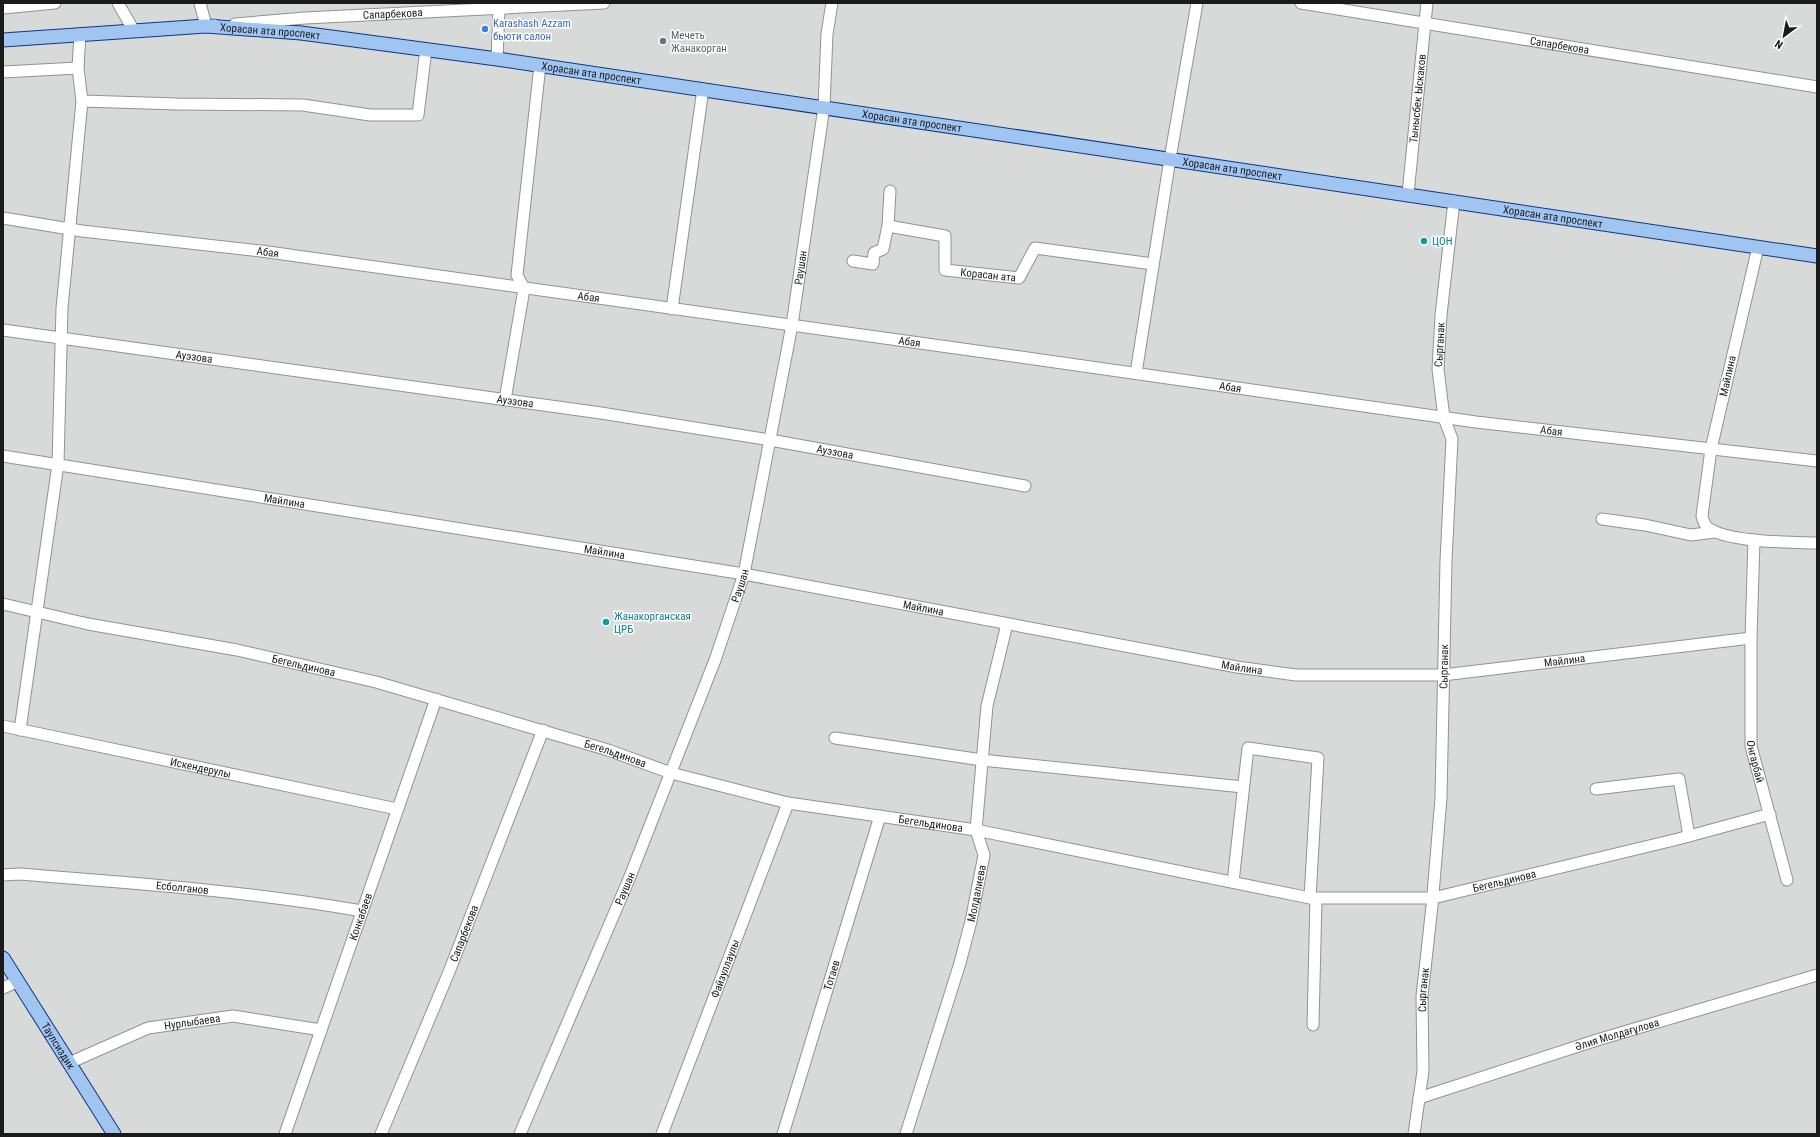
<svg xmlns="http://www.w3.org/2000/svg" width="1820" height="1137" font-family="'Roboto Condensed',sans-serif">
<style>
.residential{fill:#d8d9d9}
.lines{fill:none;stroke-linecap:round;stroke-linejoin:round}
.minor-casing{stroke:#929292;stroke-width:13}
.major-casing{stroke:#0e3783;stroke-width:15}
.minor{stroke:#fff;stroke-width:11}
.major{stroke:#a0c5f1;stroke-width:13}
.shop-dot{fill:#3f7fe0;stroke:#fff;stroke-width:1.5}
.worship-dot{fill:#6b7280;stroke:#fff;stroke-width:1.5}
.culture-dot{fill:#0f9aa8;stroke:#fff;stroke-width:1.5}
.labels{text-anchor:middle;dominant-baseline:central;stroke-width:3;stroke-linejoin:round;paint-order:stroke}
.street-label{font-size:11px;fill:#1b1b1b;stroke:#fff}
.shop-label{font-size:11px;fill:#366cbe;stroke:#fff;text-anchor:start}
.worship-label{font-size:11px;fill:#5b616d;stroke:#fff;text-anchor:start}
.culture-label{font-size:11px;fill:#0d838f;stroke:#fff;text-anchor:start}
</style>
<rect width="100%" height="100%" fill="#e1e5eb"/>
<!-- residential -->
<path class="residential" d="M3 3H1817V1134H3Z"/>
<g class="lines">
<defs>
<g id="minor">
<path d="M118 3 134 31"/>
<path d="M200 3 206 26 214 25"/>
<path id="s1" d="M1301 3 1817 87"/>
<path d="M3 8 55 3"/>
<path id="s2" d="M235 24 305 18 604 3"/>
<path d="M497 59 499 9"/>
<path d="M3 72 78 68"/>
<path d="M82 101 177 104 303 105 370 115H418L426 49"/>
<path id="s3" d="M1408 194 1427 3"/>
<path id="s4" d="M3 218 82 231 261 251 1013 356 1476 422 1817 461"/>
<path d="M888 226 890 191"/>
<path d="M1758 247 1711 449 1702 516C1703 520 1704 524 1707 527 1727 543 1791 542 1817 543"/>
<path id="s5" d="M853 261 873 264 874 253 883 249 888 226 945 236V270L1019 278 1035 248 1153 264"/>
<path d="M672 309 703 89"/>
<path id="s6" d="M3 330 601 413 770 440 1025 486"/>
<path d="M1136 373 1170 159 1197 3"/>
<path d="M505 400 524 289 517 275 540 65"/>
<path id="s7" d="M3 456 744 574 1237 667 1296 675H1443L1751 638"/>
<path d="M1602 519 1645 525 1691 535 1715 532"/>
<path id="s8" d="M1754 540 1751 638V746L1787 880"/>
<path id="s9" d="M3 604 88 624 237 650 376 682 608 750 671 773 788 803 976 830 1310 898H1433L1678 839 1770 814"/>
<path id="s10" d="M3 726 397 809"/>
<path d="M20 730 58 464 62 308 82 101 78 68 80 34"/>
<path d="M835 738 982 760 1243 787"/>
<path d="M1596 789 1679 779 1689 836"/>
<path id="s11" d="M3 875 19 874C134 883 248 891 362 911"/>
<path d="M1233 882 1248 748 1318 758 1310 898"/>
<path d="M3 988 18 981"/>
<path d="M1313 1025 1316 898"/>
<path id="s12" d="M69 1063 148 1028 233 1016 321 1030"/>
<path id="s13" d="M1419 1098 1597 1040 1817 975"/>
<path id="s14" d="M285 1134 436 699"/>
<path id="s15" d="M381 1134 449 972 543 730"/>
<path id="s16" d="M520 1134 629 879 715 660 744 574 792 325 824 107 827 34 832 3"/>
<path id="s17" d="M662 1134 788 803"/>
<path id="s18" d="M783 1134 880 816"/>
<path id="s19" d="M906 1134 960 963 971 921 984 855 976 830 987 706 1007 624"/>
<path id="s20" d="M1414 1134 1423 1071 1422 996 1432 906 1441 798 1446 561 1452 439 1444 418 1438 369 1441 315 1454 201"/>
</g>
<g id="major">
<path id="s21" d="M3 40 206 26 301 33 497 59 1817 256"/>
<path id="s22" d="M3 958 114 1134"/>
</g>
</defs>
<!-- minor casing -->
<use href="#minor" class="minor-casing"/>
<!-- major casing -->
<use href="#major" class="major-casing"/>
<!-- minor -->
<use href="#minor" class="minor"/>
<!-- major -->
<use href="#major" class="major"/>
</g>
<!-- markers -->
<circle class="shop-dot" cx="485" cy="29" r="4"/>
<circle class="worship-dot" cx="663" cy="41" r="4"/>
<g class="culture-dot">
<circle cx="1424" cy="241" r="4"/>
<circle cx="606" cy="622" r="4"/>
</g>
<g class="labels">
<!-- street labels -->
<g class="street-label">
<text stroke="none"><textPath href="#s2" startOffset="158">Сапарбекова</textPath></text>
<text stroke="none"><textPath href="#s21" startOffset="268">Хорасан ата проспект</textPath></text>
<text stroke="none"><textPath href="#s1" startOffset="262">Сапарбекова</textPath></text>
<text stroke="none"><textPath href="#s21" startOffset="592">Хорасан ата проспект</textPath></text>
<text stroke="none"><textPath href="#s3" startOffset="96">Тынысбек Ыскаков</textPath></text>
<text stroke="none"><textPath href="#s21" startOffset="916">Хорасан ата проспект</textPath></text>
<text stroke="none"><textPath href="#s21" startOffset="1240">Хорасан ата проспект</textPath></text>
<text stroke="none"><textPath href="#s21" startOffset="1564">Хорасан ата проспект</textPath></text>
<text stroke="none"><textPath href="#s4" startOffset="267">Абая</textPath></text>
<text stroke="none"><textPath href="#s16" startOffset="915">Раушан</textPath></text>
<text stroke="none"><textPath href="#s5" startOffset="200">Корасан ата</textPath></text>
<text stroke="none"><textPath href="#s4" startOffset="591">Абая</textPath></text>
<text stroke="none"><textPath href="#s4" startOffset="915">Абая</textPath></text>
<text stroke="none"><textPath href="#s20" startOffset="793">Сырганак</textPath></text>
<text stroke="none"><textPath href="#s6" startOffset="193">Ауэзова</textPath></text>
<text transform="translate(1728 376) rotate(-77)">Майлина</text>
<text stroke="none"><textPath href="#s4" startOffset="1239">Абая</textPath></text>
<text stroke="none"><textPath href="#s6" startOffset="517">Ауэзова</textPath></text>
<text stroke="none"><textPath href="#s4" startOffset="1563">Абая</textPath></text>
<text stroke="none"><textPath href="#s6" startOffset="841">Ауэзова</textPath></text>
<text stroke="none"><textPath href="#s7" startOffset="285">Майлина</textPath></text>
<text stroke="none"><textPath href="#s7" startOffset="609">Майлина</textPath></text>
<text stroke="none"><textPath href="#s16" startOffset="591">Раушан</textPath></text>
<text stroke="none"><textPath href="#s7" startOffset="933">Майлина</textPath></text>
<text stroke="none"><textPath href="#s7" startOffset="1581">Майлина</textPath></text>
<text stroke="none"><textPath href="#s9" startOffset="307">Бегельдинова</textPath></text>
<text stroke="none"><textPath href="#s7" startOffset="1257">Майлина</textPath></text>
<text stroke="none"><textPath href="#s20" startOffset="469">Сырганак</textPath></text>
<text stroke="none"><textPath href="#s9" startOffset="631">Бегельдинова</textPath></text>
<text stroke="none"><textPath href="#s8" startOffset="222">Онгарбай</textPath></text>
<text stroke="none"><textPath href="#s10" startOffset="202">Искендерулы</textPath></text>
<text stroke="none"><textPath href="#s9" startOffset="955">Бегельдинова</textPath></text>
<text stroke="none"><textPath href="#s9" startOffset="1538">Бегельдинова</textPath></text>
<text stroke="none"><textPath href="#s11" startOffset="180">Есболганов</textPath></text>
<text stroke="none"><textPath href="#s16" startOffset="267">Раушан</textPath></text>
<text stroke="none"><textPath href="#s19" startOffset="251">Молдалиева</textPath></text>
<text stroke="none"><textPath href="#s14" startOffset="230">Конкабаев</textPath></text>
<text stroke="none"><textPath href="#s15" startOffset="217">Сапарбекова</textPath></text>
<text stroke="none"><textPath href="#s17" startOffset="177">Файзуллаулы</textPath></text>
<text stroke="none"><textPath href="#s18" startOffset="166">Тотаев</textPath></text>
<text stroke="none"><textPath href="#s20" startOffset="145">Сырганак</textPath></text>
<text stroke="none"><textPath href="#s12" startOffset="131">Нурлыбаева</textPath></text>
<text stroke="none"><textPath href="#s13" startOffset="208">Әлия Молдағұлова</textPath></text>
<text stroke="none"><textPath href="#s22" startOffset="104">Таулсиздик</textPath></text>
</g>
<!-- shop labels -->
<g class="shop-label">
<text x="493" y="23">Karashash Azzam<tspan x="493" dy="13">бьюти салон</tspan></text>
</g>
<!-- worship labels -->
<g class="worship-label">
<text x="671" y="35">Мечеть<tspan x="671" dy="13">Жанакорган</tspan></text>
</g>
<!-- culture labels -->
<g class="culture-label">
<text x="1432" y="241">ЦОН</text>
<text x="614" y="616">Жанакорганская<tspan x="614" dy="13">ЦРБ</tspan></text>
</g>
</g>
<!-- border -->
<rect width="1820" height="1137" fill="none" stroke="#1b1b1b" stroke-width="8"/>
<!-- north arrow -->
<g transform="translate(1784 36) rotate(212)" stroke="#ffffff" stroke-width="3" paint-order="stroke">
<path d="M0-3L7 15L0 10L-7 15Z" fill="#1b1b1b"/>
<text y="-6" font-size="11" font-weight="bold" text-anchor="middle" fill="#1b1b1b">N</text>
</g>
</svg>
